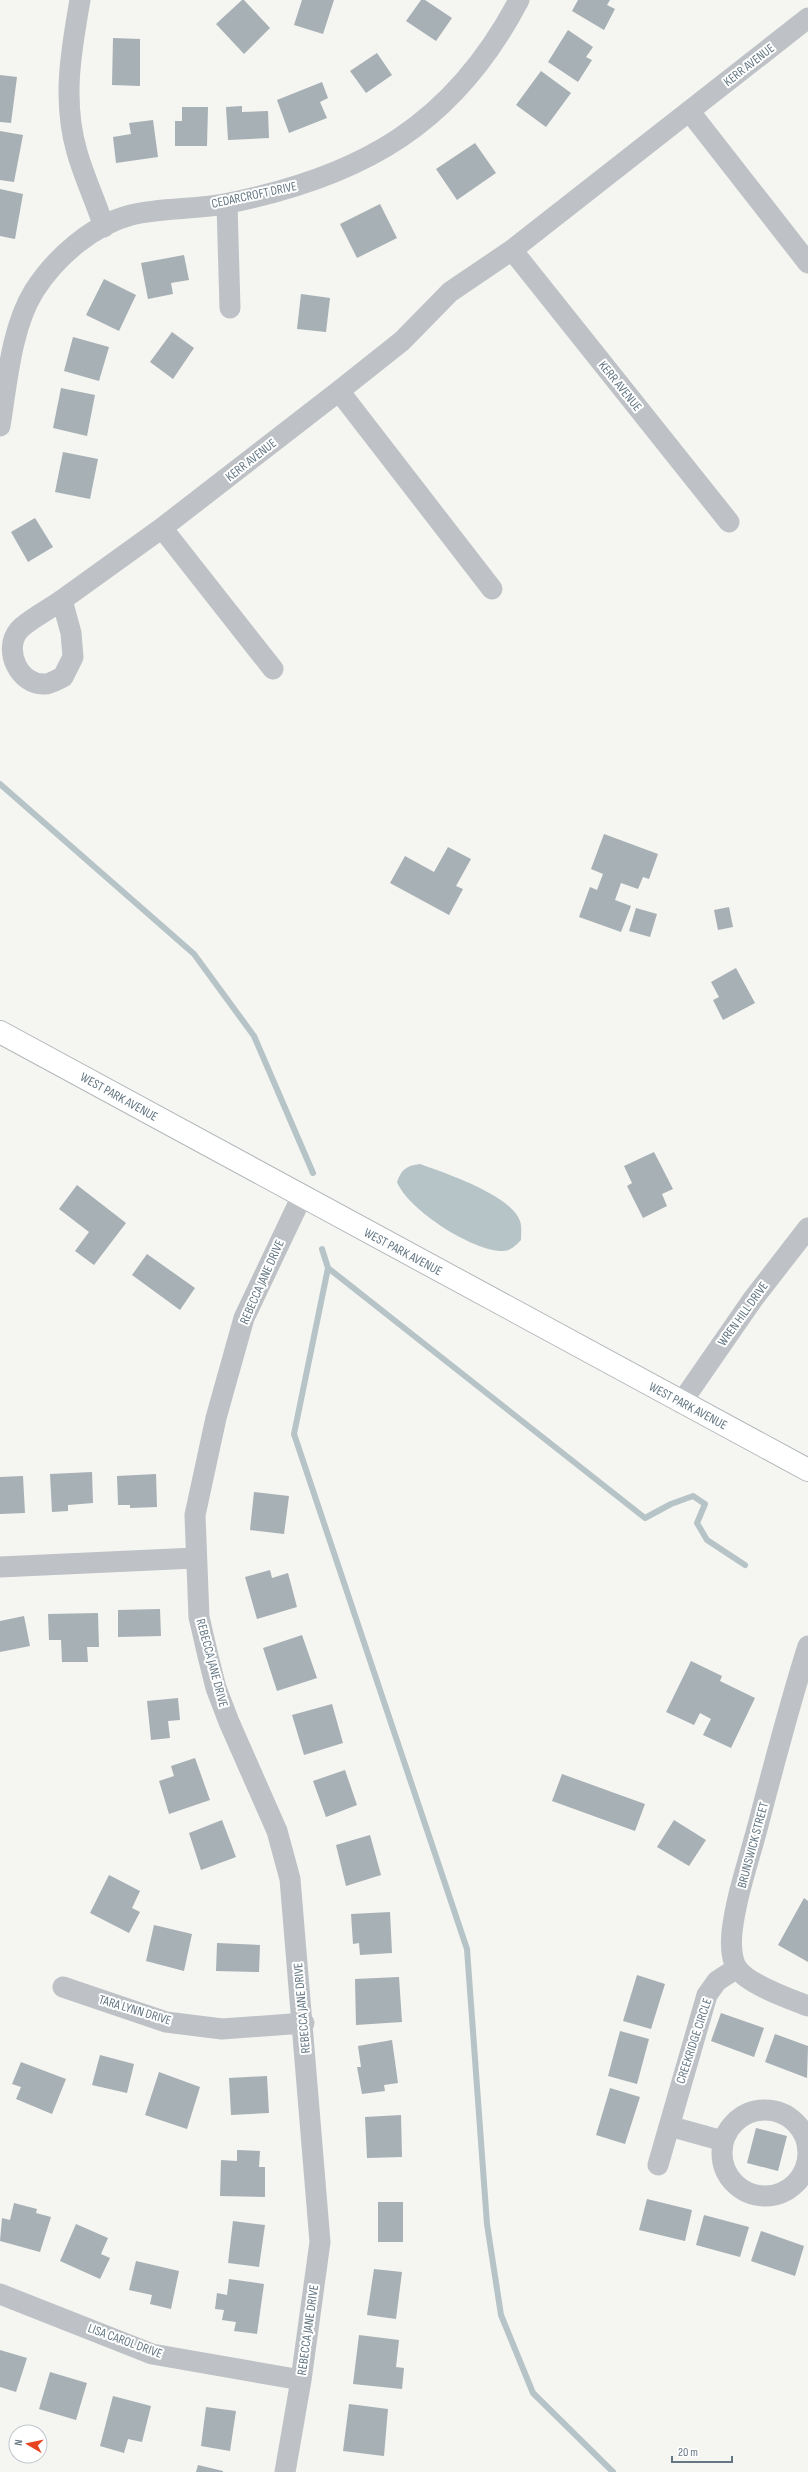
<svg xmlns="http://www.w3.org/2000/svg" width="808" height="2472" font-family="'Sofia Sans Condensed',sans-serif">
<style>
.water{fill:#b6c4c7}
.lines{fill:none;stroke-linecap:round;stroke-linejoin:round}
.stream{stroke:#b6c4c7;stroke-width:6}
.building{fill:#a7b0b5}
.secondary-casing{stroke:#b2b8bc;stroke-width:24}
.street{stroke:#bec2c6;stroke-width:21}
.secondary{stroke:#fff;stroke-width:22}
.labels{text-anchor:middle;dominant-baseline:central;stroke-width:4;stroke-linejoin:round;paint-order:stroke}
.street-label{font-size:13px;fill:#647783;stroke:#fff}
</style>
<rect width="100%" height="100%" fill="#f5f5f1"/>
<!-- water -->
<path class="water" d="M420 1164C445 1173 511 1195 520 1221 522 1226 521 1234 521 1240 516 1245 511 1251 503 1251 474 1252 408 1210 397 1182 402 1169 406 1166 420 1164Z"/>
<g class="lines">
<!-- stream -->
<path class="stream" d="M0 784 194 954 254 1036 313 1173
M322 1249 328 1268 294 1434 467 1949 487 2224 501 2315 533 2393 613 2472
M328 1268 645 1518 671 1504 693 1496 705 1504 697 1523 707 1540 745 1565"/>
</g>
<!-- building -->
<path class="building" d="M242 0H244L270 28 244 54 216 24Z
M302 0H334L323 34 294 25Z
M421 0H425L452 18 436 41 406 21Z
M578 0H610L607 5 615 9 604 30 572 11Z
M568 30 593 47 586 57 592 60 578 82 548 62Z
M113 38 140 39V86L112 85Z
M377 53 392 75 366 93 350 71Z
M541 71 571 93 546 127 516 105Z
M0 75 17 77 11 123 0 122Z
M322 82 328 98 320 102 327 118 289 133 277 100Z
M242 106V112L268 111 269 138 228 140 226 107Z
M182 107H208L207 146H175V121H182Z
M153 120 158 157 116 163 113 137 131 134 129 123Z
M0 131 23 135 14 182 0 180Z
M475 143 496 173 457 200 436 169Z
M0 189 23 194 15 239 0 236Z
M380 204 397 238 357 258 340 224Z
M184 255 189 280 171 283 173 294 148 299 141 263Z
M104 279 136 295 119 331 86 315Z
M301 294 330 298 326 332 297 329Z
M172 332 194 348 173 379 150 362Z
M73 337 109 347 99 381 64 371Z
M61 388 95 395 87 436 53 428Z
M63 452 98 459 90 499 55 492Z
M35 518 53 547 28 562 11 532Z
M604 834 658 854 649 879 643 877 638 889 621 883 615 900 631 906 621 932 579 917 590 887 597 890 603 874 591 869Z
M448 847 471 859 456 886 463 889 449 915 390 883 405 856 434 872Z
M729 907 733 927 718 930 714 910Z
M636 908 657 914 650 937 629 931Z
M736 968 755 1003 723 1020 713 1000 719 997 711 982Z
M654 1152 673 1189 662 1194 667 1206 643 1218 627 1186 632 1183 624 1166Z
M77 1185 126 1223 94 1265 75 1251 89 1232 59 1209Z
M147 1254 195 1288 180 1310 132 1275Z
M92 1472 93 1503 68 1505V1511L52 1512 50 1474Z
M156 1474 157 1507 130 1508V1505H118L117 1476Z
M23 1476 25 1513 0 1514V1477Z
M254 1492 289 1496 284 1534 250 1530Z
M270 1570 272 1578 288 1573 297 1607 257 1619 245 1577Z
M160 1609 161 1636 118 1637V1610Z
M98 1613 99 1647H87L88 1662H62L61 1640H49L48 1614Z
M24 1616 30 1646 0 1652V1621Z
M302 1635 317 1678 277 1691 263 1648Z
M691 1661 722 1676 720 1681 755 1698 731 1748 703 1735 711 1719 700 1713 694 1725 666 1712Z
M178 1698 180 1720 168 1721 170 1738 151 1740 147 1701Z
M332 1704 343 1743 304 1755 292 1715Z
M195 1758 210 1800 169 1814 159 1781 174 1776 171 1766Z
M345 1770 357 1805 326 1817 313 1781Z
M562 1774 645 1804 635 1831 552 1801Z
M222 1820 236 1857 201 1870 189 1833Z
M674 1820 706 1840 689 1866 657 1847Z
M370 1835 381 1875 346 1886 336 1845Z
M109 1875 140 1891 132 1908 140 1912 129 1933 90 1913Z
M804 1898 808 1901V1962L778 1945Z
M390 1912 392 1953 360 1955 359 1943 353 1944 351 1914Z
M154 1925 192 1934 184 1971 146 1961Z
M217 1943 260 1945 259 1972 216 1971Z
M637 1975 665 1984 651 2029 623 2021Z
M399 1977 402 2022 356 2025 355 1979Z
M721 2013 764 2028 754 2057 711 2041Z
M620 2031 649 2039 637 2084 608 2076Z
M775 2034 808 2046 807 2078 765 2062Z
M392 2040 398 2083 384 2085 385 2091 362 2094 357 2067H361L358 2046Z
M100 2055 134 2064 127 2093 92 2085Z
M21 2062 66 2079 52 2114 16 2099 21 2087 12 2084Z
M159 2072 200 2087 187 2129 145 2115Z
M267 2076 269 2113 231 2115 229 2078Z
M610 2088 640 2097 625 2144 596 2135Z
M401 2115 402 2157 367 2158 365 2117Z
M756 2128 787 2136 778 2171 747 2163Z
M237 2150 260 2151 259 2167H265V2197L220 2196 221 2160 237 2161Z
M647 2199 692 2210 685 2241 639 2230Z
M378 2202H403V2242H378Z
M14 2203 37 2209 36 2213 51 2217 40 2252 0 2241 2 2218 10 2220Z
M704 2215 749 2227 740 2257 696 2245Z
M233 2221 265 2225 259 2267 228 2263Z
M76 2224 108 2238 101 2254 110 2258 100 2279 60 2261Z
M761 2231 804 2246 795 2276 751 2261Z
M136 2261 179 2271 171 2309 150 2304 152 2295 129 2290Z
M374 2269 402 2272 396 2319 367 2315Z
M229 2279 264 2284 257 2334 234 2331 236 2322 222 2320 224 2310 215 2309 217 2293 227 2295Z
M359 2335 399 2340 396 2367 404 2368 402 2389 353 2384Z
M0 2350 27 2358 16 2392 0 2387Z
M50 2372 87 2383 76 2420 39 2409Z
M113 2396 151 2406 142 2442 128 2439 124 2453 100 2446Z
M349 2404 388 2409 384 2456 343 2451Z
M206 2407 236 2411 230 2451 201 2446Z
M198 2465 223 2471V2472H196Z"/>
<g class="lines">
<defs>
<path id="secondary" d="M0 1032 808 1470"/>
</defs>
<!-- secondary casing -->
<use href="#secondary" class="secondary-casing"/>
<!-- street -->
<path class="street" d="M80 0C71 51 62 101 77 152 84 177 96 202 104 227
M690 112 808 263
M227 204 230 308
M512 250 729 522
M339 391 492 589
M0 426C7 384 11 328 34 291 55 258 92 225 131 215 163 207 197 210 229 203 363 176 454 124 519 0
M162 528 273 669
M62 600 162 528 339 391 402 341 450 292 512 250 808 18
M62 600 71 633 73 657 63 677C58 679 51 684 45 684 20 686 2 650 19 630 28 620 50 609 62 600Z
M681 1403 753 1299 808 1228
M0 1567 195 1558
M808 1646C789 1706 773 1768 757 1829 748 1863 736 1897 732 1932 731 1942 731 1959 737 1968 747 1984 790 1999 808 2006
M63 1987 166 2022 222 2029 304 2023
M722 2153a43 43 0 1 1 86 0a43 43 0 1 1-86 0Z
M669 2126 723 2141
M658 2165 707 1995 717 1981 737 1968
M0 2294 152 2354 301 2380
M285 2472 301 2380 320 2242 290 1879 277 1831 229 1722 216 1688 208 1656 199 1617 195 1515 216 1418 244 1318 302 1196"/>
<!-- secondary -->
<use href="#secondary" class="secondary"/>
</g>
<g class="labels">
<!-- street labels -->
<g class="street-label">
<text transform="translate(749 65) rotate(-38)">KERR AVENUE</text>
<text transform="translate(254 195) rotate(-12)">CEDARCROFT DRIVE</text>
<text transform="translate(620 386) rotate(51)">KERR AVENUE</text>
<text transform="translate(251 460) rotate(-38)">KERR AVENUE</text>
<text transform="translate(119 1097) rotate(29)">WEST PARK AVENUE</text>
<text transform="translate(403 1252) rotate(28)">WEST PARK AVENUE</text>
<text transform="translate(262 1282) rotate(-66)">REBECCA JANE DRIVE</text>
<text transform="translate(743 1314) rotate(-54)">WREN HILL DRIVE</text>
<text transform="translate(688 1406) rotate(28)">WEST PARK AVENUE</text>
<text transform="translate(212 1663) rotate(75)">REBECCA JANE DRIVE</text>
<text transform="translate(753 1845) rotate(-75)">BRUNSWICK STREET</text>
<text transform="translate(302 2008) rotate(-95)">REBECCA JANE DRIVE</text>
<text transform="translate(135 2010) rotate(17)">TARA LYNN DRIVE</text>
<text transform="translate(694 2041) rotate(-72)">CREEKRIDGE CIRCLE</text>
<text transform="translate(308 2330) rotate(-82)">REBECCA JANE DRIVE</text>
<text transform="translate(125 2341) rotate(20)">LISA CAROL DRIVE</text>
</g>
</g>
<!-- north arrow -->
<g transform="translate(28 2444) rotate(279)"><circle r="19" fill="#ffffff" stroke="#c1c9cd"/>
<path d="M0-3L7 15L0 10L-7 15Z" fill="#e64421"/>
<text y="-6" font-size="11" font-weight="bold" text-anchor="middle" fill="#647783">N</text>
</g>
<!-- scale -->
<path d="M672 2456v6h60v-6" fill="none" stroke="#647783" stroke-width="2"/>
<text x="678" y="2456" font-size="12" fill="#647783" stroke="#ffffff" stroke-width="3" paint-order="stroke">20 m</text>
</svg>
